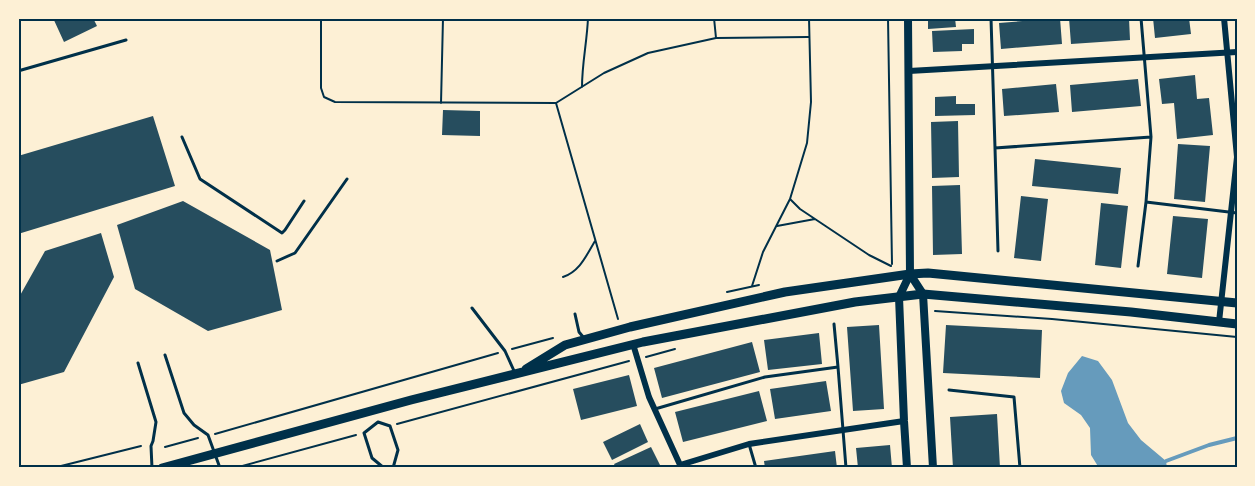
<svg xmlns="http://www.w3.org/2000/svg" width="1255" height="486" font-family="Literata,serif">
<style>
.water{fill:#669bbc}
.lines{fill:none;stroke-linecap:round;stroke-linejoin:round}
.stream{stroke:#669bbc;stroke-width:4}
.building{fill:#264d5e}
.path{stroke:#003049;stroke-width:2}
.service{stroke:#003049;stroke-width:3}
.minor{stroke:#003049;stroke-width:6}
.tertiary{stroke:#003049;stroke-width:8}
.secondary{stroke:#003049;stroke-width:9}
.neatline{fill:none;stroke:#003049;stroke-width:2}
</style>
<rect width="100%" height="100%" fill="#fdf0d5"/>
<!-- water -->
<path class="water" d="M1082 356 1098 361 1112 380 1128 423 1141 440 1166 461 1167 468H1099L1091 455 1090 428 1081 415 1064 403 1061 391 1068 373Z"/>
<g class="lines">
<!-- stream -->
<path class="stream" d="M1166 461 1209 445 1237 438"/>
</g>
<!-- building -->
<path class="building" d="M53 18H93L97 26 64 42Z
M928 18H955L956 27 928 29Z
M1060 18 1062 44 1001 49 999 23Z
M1069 18H1129L1130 40 1071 44Z
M1153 18H1189L1191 34 1155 38Z
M974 29V44H962V51L933 52 932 31Z
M1195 75 1197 99 1209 98 1213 135 1177 139 1174 103 1162 104 1159 79Z
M1138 79 1141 106 1072 112 1070 85Z
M1056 84 1059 112 1004 116 1002 89Z
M956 96V104H975V115L935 116V97Z
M443 110 480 111V136L442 135Z
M153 116 175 186 18 234V156Z
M958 121 959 177 932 178 931 122Z
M1178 144 1210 146 1205 202 1174 199Z
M1035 159 1121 168 1118 194 1032 186Z
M960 185 962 254 933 255 932 186Z
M1021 196 1048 199 1041 261 1014 258Z
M183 201 270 250 282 310 208 331 135 289 117 225Z
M1101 203 1128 206 1121 268 1095 265Z
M1173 216 1208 219 1202 278 1167 274Z
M101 233 114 277 64 372 18 385V299L45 251Z
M879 325 884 409 853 411 847 327Z
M946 325 1042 330 1040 378 943 373Z
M819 333 822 364 768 370 764 340Z
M752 342 760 372 662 398 654 368Z
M629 375 637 406 581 420 573 389Z
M826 381 831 411 775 419 770 389Z
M759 391 767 421 683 442 675 412Z
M997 414 1000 468H953L950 417Z
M640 424 648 442 612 460 603 442Z
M890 445 892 468H858L856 448Z
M651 447 660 465 654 468H616L614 464Z
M835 451 837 468H765L764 461Z"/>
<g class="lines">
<!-- path -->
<path class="path" d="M321 18V88L324 97 335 102 556 103
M714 18 716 38 808 37
M809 18 811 102 807 143 790 199 800 209 869 255 891 266
M888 18 892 264
M582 87C582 63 587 42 588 18
M441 103 443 18
M777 226 815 219
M563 277C580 271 586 256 595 241
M752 286 763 252 790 199
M727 292 759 285
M935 311 1052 319 1237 337
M618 319 556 103 604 73 648 53 716 38
M512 349 553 338
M646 357 675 349
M397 424 629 361
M215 434 498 353
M165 447 198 438
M53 468 141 446
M235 468 356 435"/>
<!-- service -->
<path class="service" d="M991 18 995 148 1151 137
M1141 18 1151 137 1146 202 1237 213
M18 71 126 40
M182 137 200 179 279 231 282 233 285 230 304 201
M995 148 998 251
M277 261 295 253 347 179
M1138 266 1146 202
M472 308 505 351 515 373
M575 314 579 332 584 338
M834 324 838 367
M165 355 184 413 194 425 208 435 220 468
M138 363 156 422 153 441 151 446 152 468
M949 390 1014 397 1020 468
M655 409 765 377 838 367 846 468
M378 422 364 433 372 458 384 468
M378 422 390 426 398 450 393 468
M749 444 756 468"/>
<!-- minor -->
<path class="minor" d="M909 71 1237 52
M1219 322 1237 157 1224 18
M633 344 649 397 681 467
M680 465 749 444 904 421"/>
<!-- tertiary -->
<path class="tertiary" d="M910 274 923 294 933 468
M907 468 904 421 899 297 910 274 908 18"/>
<!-- secondary -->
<path class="secondary" d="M526 369 565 345 630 327 785 292 910 274 928 273 1237 303
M162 468 411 400 643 342 855 302 923 294 1131 312 1237 324"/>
</g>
<!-- border -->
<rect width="1255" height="486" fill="none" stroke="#fdf0d5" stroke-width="39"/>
<rect x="20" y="20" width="1216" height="446" class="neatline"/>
</svg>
